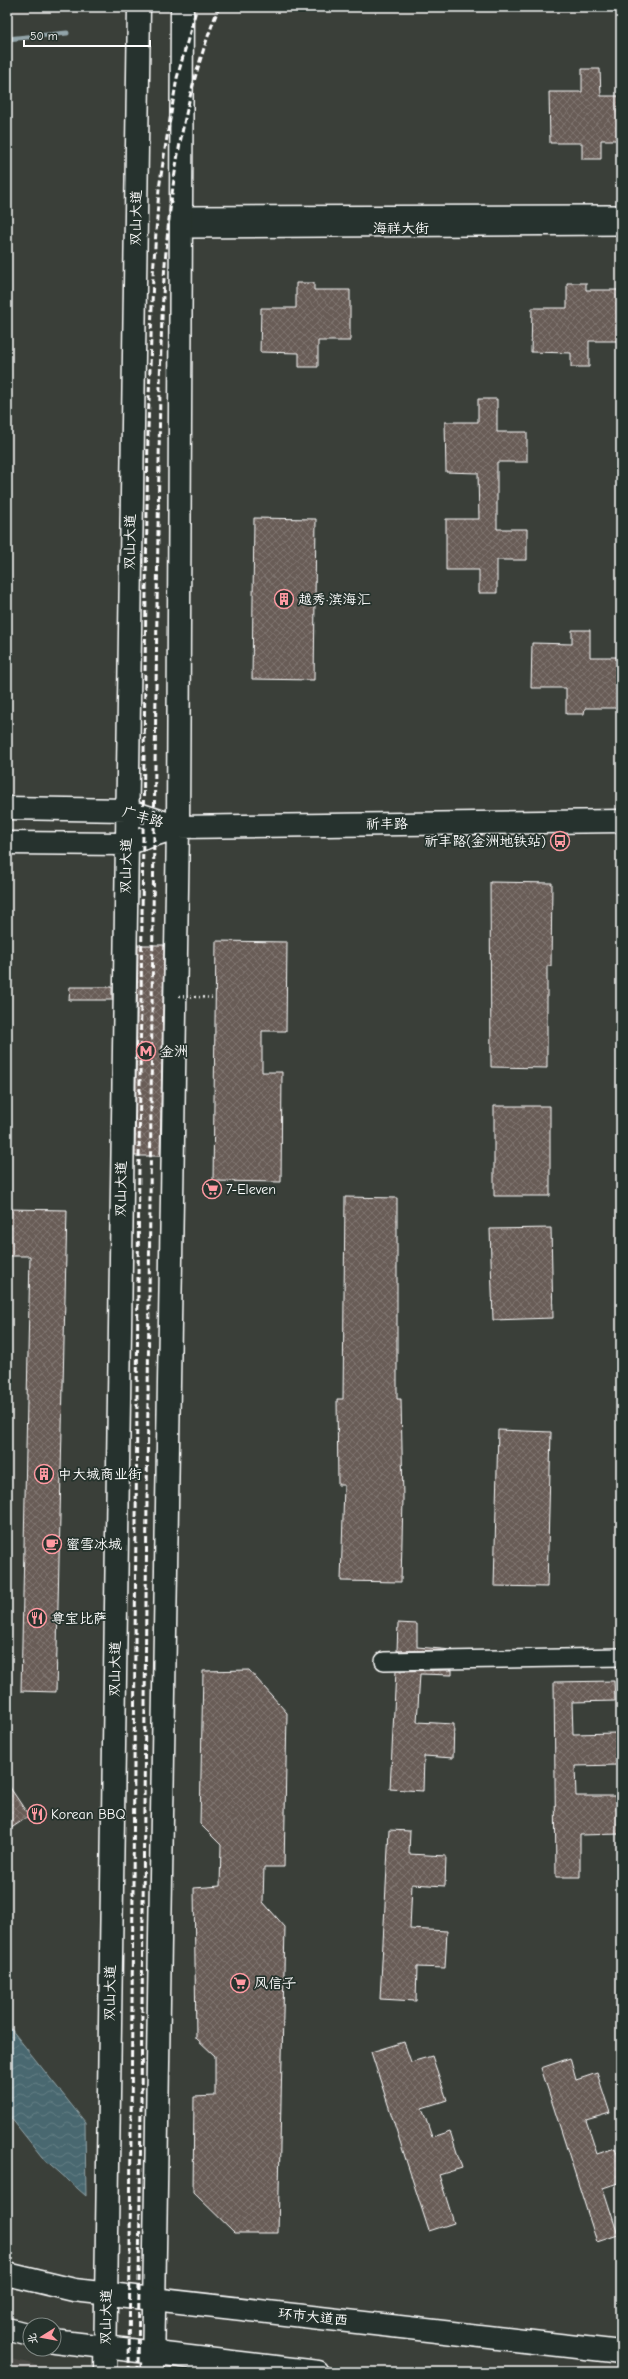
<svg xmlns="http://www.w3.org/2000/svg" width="628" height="2379" font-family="'Comic Neue','LXGW WenKai TC',sans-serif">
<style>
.built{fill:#4c4c46}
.water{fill:url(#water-waves);stroke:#92a4a9}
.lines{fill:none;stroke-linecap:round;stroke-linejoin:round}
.stream{stroke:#92a4a9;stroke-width:5}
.building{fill:url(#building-cross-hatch);stroke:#fff}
.street-casing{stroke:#fff;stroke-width:20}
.secondary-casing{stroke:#fff;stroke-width:25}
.primary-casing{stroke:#fff;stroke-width:25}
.street{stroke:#26332d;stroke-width:17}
.secondary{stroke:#26332d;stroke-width:22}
.primary{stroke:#26332d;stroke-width:22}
.rail{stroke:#fff;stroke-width:3;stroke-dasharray:6 3;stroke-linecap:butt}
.path-bridge{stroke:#fff;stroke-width:2.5;stroke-dasharray:1 3;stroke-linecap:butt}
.labels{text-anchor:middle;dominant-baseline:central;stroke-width:3.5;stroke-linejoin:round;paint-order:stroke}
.street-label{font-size:14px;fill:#fff;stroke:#26332d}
.poi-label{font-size:14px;fill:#fff;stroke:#26332d;text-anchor:start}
</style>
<defs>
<pattern id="water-waves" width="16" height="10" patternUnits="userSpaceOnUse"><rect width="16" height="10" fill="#49686f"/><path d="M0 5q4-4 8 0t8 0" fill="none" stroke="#647f85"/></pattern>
<pattern id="building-cross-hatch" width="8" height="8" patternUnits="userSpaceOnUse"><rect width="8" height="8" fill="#685c56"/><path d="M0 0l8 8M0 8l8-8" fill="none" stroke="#7f746f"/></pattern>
</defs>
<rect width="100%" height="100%" fill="#3a3f39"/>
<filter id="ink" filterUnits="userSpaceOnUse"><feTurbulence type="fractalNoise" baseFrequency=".025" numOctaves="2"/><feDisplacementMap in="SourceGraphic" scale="8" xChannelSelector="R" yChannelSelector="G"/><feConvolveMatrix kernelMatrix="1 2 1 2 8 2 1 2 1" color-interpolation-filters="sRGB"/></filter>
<g filter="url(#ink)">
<!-- built -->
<path class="built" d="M7 2358 32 2364 49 2372H7Z"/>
<!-- water -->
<path class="water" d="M7 2024 85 2122 86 2196 42 2157 7 2113Z"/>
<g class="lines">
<!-- stream -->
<path class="stream" d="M7 39 67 33"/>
</g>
<!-- building -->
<path class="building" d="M582 69H600L601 96H621V140H601V159H582V143H550L549 92H582Z
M296 283H314V290H350V341H318V367H299V353L260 352 261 308H296Z
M567 283H586V290H621V341H589V367H571V353L531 352 532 308H567Z
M478 399H497V432H527V462H497V529H527V560H497V593H479V570H446V519H479L478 473 446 472 445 422H478Z
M254 518 316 519 314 680 252 679Z
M572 630H590V657H621L620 708H585L584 714H566V688H531L532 643 572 644Z
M490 882 552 883 551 966H547V1068L491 1067Z
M216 941 287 942 286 1031H262V1072H282L281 1182 213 1181Z
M138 945H164L160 1156H135Z
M70 987H112V1000H69Z
M494 1106H550V1196H494Z
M345 1197 397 1198V1399H401L403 1499 401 1582 341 1581 344 1485H338L337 1399H343Z
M7 1209 67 1210 56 1692 21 1691 30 1256H7Z
M551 1228 553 1318 493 1320 490 1229Z
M498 1430 551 1432 547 1587 494 1586Z
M398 1623 417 1624V1647L453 1650 397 1651Z
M249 1670 287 1713 284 1867H264L263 1902 285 1927 278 2233H235L193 2192 194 2097 215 2096V2056L196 2038 194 1888 220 1886 221 1845 200 1824 203 1671Z
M452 1670V1675L420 1674 417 1722 454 1724 453 1758 424 1756 423 1791 390 1789 396 1671Z
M614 1681 615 1701 572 1702 573 1734 616 1733 617 1765 575 1766 576 1796H621V1834L580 1835V1877H556L554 1682Z
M7 1783 29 1816 7 1831Z
M389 1830 410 1831 409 1854 446 1856 445 1886 412 1884 410 1929 447 1931 445 1968 417 1967 416 2001 380 1999Z
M404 2042 411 2062 432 2056 447 2100 422 2108 432 2137 450 2131 462 2168 439 2175 454 2223 429 2231 371 2052Z
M570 2058 576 2080 597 2073 610 2113 586 2120 597 2154 615 2148 621 2165V2182L603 2188 618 2235 597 2242 541 2068Z"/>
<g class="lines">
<defs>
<path id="street" d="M181 215 621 214
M180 229 621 226
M384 1661 621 1657"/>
<path id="secondary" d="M7 808 126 810 178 827
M7 843 126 844 178 827 621 821
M105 2372 139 7
M153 2372 178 827 182 7"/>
<path id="primary" d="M7 2274 74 2290 621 2352
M7 2329 30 2335
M54 2341 318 2372"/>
</defs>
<!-- street casing -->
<use href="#street" class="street-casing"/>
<!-- secondary casing -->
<use href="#secondary" class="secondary-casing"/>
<!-- primary casing -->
<use href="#primary" class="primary-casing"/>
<!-- street -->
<use href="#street" class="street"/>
<!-- secondary -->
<use href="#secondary" class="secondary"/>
<!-- primary -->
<use href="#primary" class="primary"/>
<!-- rail -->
<path class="rail" d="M129 2372 139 1162 148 430 153 275 159 189 165 149 177 78 197 7
M138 2372C144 1859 148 1347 154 834 156 711 157 588 159 465 161 310 160 153 219 7"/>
<!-- path-bridge -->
<path class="path-bridge" d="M179 996 215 998"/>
</g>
</g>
<!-- icons -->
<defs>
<symbol id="building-ring" viewBox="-11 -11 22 22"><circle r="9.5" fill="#26332d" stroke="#ff9aa2" stroke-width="1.5"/><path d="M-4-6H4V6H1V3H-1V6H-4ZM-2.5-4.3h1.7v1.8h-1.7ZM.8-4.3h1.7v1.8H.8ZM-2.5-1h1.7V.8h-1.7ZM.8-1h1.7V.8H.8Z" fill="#ff9aa2"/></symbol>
<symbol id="bus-ring" viewBox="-11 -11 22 22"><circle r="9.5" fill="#26332d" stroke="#ff9aa2" stroke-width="1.5"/><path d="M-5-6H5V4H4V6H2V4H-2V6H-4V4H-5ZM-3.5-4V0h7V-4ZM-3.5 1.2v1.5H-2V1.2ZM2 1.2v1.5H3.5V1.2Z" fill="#ff9aa2"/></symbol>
<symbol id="metro-ring" viewBox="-11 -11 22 22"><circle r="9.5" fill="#26332d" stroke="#ff9aa2" stroke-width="1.5"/><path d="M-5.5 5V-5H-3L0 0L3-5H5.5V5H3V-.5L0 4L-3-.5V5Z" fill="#ff9aa2"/></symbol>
<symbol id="supermarket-ring" viewBox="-11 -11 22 22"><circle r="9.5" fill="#26332d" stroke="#ff9aa2" stroke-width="1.5"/><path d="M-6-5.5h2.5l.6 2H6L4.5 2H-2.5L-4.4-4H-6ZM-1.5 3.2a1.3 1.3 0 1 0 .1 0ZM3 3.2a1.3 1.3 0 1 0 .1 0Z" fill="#ff9aa2"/></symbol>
<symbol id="cafe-ring" viewBox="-11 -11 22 22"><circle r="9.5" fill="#26332d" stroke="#ff9aa2" stroke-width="1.5"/><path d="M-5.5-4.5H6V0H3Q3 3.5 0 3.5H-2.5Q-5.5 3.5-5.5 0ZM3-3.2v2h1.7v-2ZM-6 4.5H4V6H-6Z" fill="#ff9aa2"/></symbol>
<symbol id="restaurant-ring" viewBox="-11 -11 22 22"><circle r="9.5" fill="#26332d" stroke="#ff9aa2" stroke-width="1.5"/><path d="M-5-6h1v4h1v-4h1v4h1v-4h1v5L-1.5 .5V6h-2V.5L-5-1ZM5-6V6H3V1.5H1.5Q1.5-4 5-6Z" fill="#ff9aa2"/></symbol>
</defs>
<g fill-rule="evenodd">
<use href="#building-ring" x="273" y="588" width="22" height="22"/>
<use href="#bus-ring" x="549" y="830" width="22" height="22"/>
<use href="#metro-ring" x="135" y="1040" width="22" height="22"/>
<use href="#supermarket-ring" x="201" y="1178" width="22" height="22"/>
<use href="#building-ring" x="33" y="1463" width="22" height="22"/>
<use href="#cafe-ring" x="41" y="1533" width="22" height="22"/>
<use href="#restaurant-ring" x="26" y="1607" width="22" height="22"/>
<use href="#restaurant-ring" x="26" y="1803" width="22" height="22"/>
<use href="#supermarket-ring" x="229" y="1972" width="22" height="22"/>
</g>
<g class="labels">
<!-- street labels -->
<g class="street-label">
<text transform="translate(136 218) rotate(-89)">双山大道</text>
<text x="401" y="228">海祥大街</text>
<text transform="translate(130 542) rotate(-89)">双山大道</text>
<text transform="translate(143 817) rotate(16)">广丰路</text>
<text transform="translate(387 824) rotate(-1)">祈丰路</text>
<text transform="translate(126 866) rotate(-89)">双山大道</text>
<text transform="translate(121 1189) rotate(-89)">双山大道</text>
<text transform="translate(115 1669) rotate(-89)">双山大道</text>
<text transform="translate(110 1993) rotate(-89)">双山大道</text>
<text transform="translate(106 2317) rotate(-89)">双山大道</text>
<text transform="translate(313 2317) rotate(6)">环市大道西</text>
</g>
<!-- poi labels -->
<g class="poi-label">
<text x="298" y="599">越秀·滨海汇</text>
<text x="546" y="841" text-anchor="end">祈丰路(金洲地铁站)</text>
<text x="160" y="1051">金洲</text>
<text x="226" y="1189">7-Eleven</text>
<text x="58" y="1474">中大城商业街</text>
<text x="66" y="1544">蜜雪冰城</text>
<text x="51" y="1618">尊宝比萨</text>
<text x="51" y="1814">Korean BBQ</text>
<text x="254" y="1983">风信子</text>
</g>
</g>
<!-- margin -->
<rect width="628" height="2379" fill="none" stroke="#26332d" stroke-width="24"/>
<rect x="12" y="12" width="604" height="2355" fill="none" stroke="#fff" stroke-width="1.5" filter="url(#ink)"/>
<!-- north arrow -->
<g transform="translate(42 2337) rotate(259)"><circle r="19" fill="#26332d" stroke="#7d8581"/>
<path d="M0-3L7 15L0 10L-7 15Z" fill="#ff9aa2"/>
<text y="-6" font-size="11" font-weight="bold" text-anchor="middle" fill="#ffffff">北</text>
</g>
<!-- scale -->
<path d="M24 40v6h126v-6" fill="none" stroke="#ffffff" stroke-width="2"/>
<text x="30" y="40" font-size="12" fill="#ffffff" stroke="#26332d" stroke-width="3" paint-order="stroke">50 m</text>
</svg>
